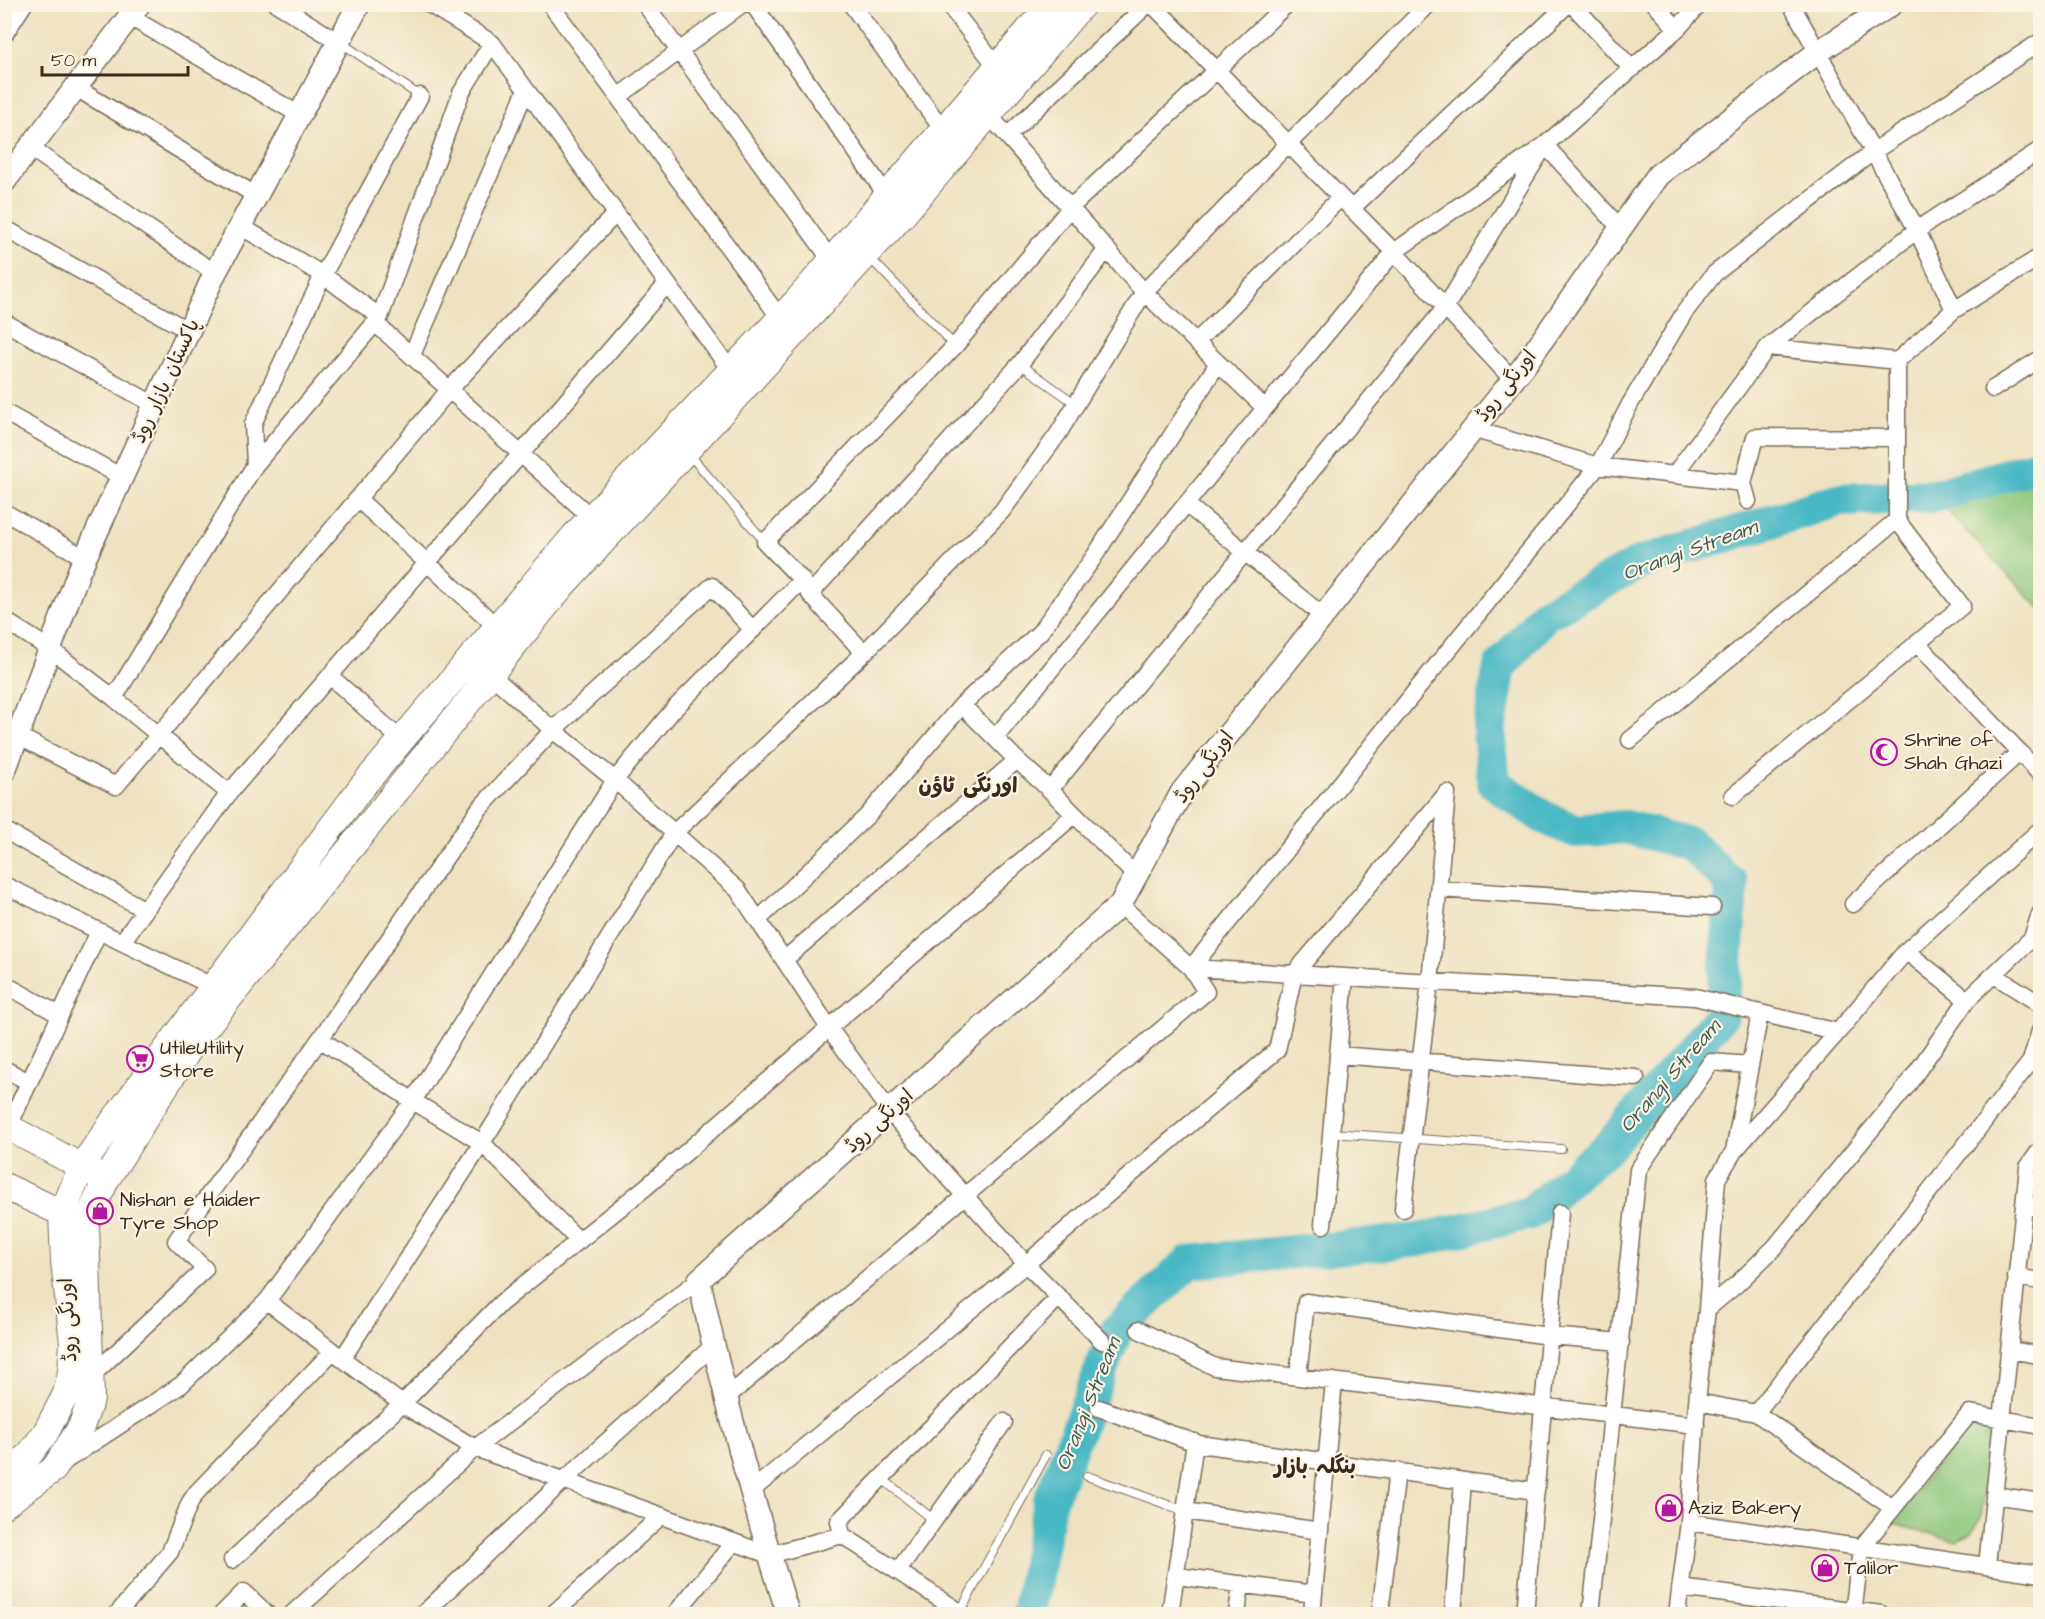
<svg xmlns="http://www.w3.org/2000/svg" width="2045" height="1619" font-family="'Architects Daughter','Playpen Sans Arabic',sans-serif">
<style>
.green{fill:#8fc87c;stroke:#65794d;stroke-width:1.5}
.lines{fill:none;stroke-linecap:round;stroke-linejoin:round}
.river{stroke:#4ab8c5;stroke-width:34}
.lane-casing{stroke:#796a57;stroke-width:10}
.street-casing{stroke:#796a57;stroke-width:19}
.secondary-casing{stroke:#796a57;stroke-width:25}
.primary-casing{stroke:#796a57;stroke-width:28}
.lane{stroke:#fff;stroke-width:8}
.street{stroke:#fff;stroke-width:16}
.secondary{stroke:#fff;stroke-width:22}
.primary{stroke:#fff;stroke-width:26}
.labels{text-anchor:middle;dominant-baseline:central;stroke-width:4.5;stroke-linejoin:round;paint-order:stroke}
.street-label{font-size:20px;fill:#3b2a1e;stroke:#fcf5e5}
.poi-label{font-size:20px;fill:#3b2a1e;stroke:#fcf5e5;text-anchor:start}
.water-label{font-size:21px;font-style:italic;fill:#405c58;stroke:#fcf5e5}
.neighbourhood-label{font-size:21px;font-weight:bold;fill:#3b2a1e;stroke:#fcf5e5}
</style>
<rect width="100%" height="100%" fill="#fcf5e5"/>
<filter id="ink" filterUnits="userSpaceOnUse"><feTurbulence type="fractalNoise" baseFrequency=".0167" numOctaves="2"/><feDisplacementMap in="SourceGraphic" scale="12" xChannelSelector="R" yChannelSelector="G"/><feConvolveMatrix kernelMatrix="1 2 1 2 8 2 1 2 1" color-interpolation-filters="sRGB"/></filter>
<filter id="wash" filterUnits="userSpaceOnUse"><feTurbulence type="fractalNoise" baseFrequency=".008" numOctaves="4" result="noise"/><feDisplacementMap in="SourceGraphic" scale="24" xChannelSelector="R" yChannelSelector="G"/><feGaussianBlur stdDeviation="1.35" result="paint"/><feColorMatrix in="noise" values="0 0 0 0 0 0 0 0 0 0 0 0 0 0 0 0 0 1.4 0 .05"/><feComposite in="paint" operator="in"/></filter>
<g filter="url(#wash)">
<rect width="100%" height="100%" fill="#ede1c0"/>
<!-- green -->
<path class="green" d="M2040 479V609L1945 508Z
M1971 1423 1993 1428 1981 1517 1970 1534 1957 1541 1891 1523Z"/>
<g class="lines">
<!-- river -->
<path class="river" d="M1029 1614 1049 1503 1116 1331 1189 1262 1419 1240 1530 1213 1610 1145 1722 1015 1732 884 1690 844 1625 827 1576 831 1543 817 1494 783 1489 730 1500 667 1545 614 1640 563 1838 500 1935 496 2040 465"/>
</g>
</g>
<g filter="url(#ink)">
<g class="lines">
<defs>
<path id="lane" d="M340 42 420 96
M869 257 955 346
M1020 364 1076 404
M689 454 765 542
M1331 1133 1561 1149
M1087 1476 1185 1511
M881 1478 934 1520
M960 1612 1046 1455"/>
<path id="street" d="M277 4 339 42
M429 4 492 43
M550 4 780 318
M645 4 831 260
M753 4 887 196
M851 4 943 130
M948 4 997 67
M1152 4 1394 252 1512 379
M1287 4 1070 208 955 346 765 542 802 580 810 594 864 653 1002 511 1058 434 1144 292 1287 145 1429 4
M1572 4 1632 69
M1655 4 1677 29
M1791 4 1917 230 1954 310
M130 17 300 115
M4 35 24 4
M76 88 257 196
M618 97 742 4
M988 114 1144 292 1265 408
M1007 136 1148 4
M1545 145 1620 228
M30 148 215 273
M2040 150 1917 230 1768 347 1897 361 1954 310 2040 257
M1351 209 1568 4
M240 226 323 275 380 317
M4 228 189 331
M4 322 155 405
M375 323 591 517
M1196 342 1340 198
M412 355 526 90
M1993 389 2040 359
M4 412 122 477
M1472 429 1598 466 1743 483 1748 501
M255 465 253 424 323 275 420 96
M1674 475 1768 347
M1743 483 1755 437 1897 438
M358 499 497 627
M4 512 85 558
M810 594 1020 364 1107 249
M1323 616 1186 504 1394 252 1545 145 1677 29 1700 4
M4 620 50 649 114 698 255 465 380 317 461 93 492 43 731 371
M1917 643 2040 774
M490 674 553 730 615 780 738 890 829 1028 890 1112 1026 1264 751 1491
M330 676 401 740
M114 698 229 793
M4 729 116 786 450 389 616 213
M995 738 1186 504
M1630 740 1897 520
M1017 760 962 705 1040 632 1094 557 1218 363
M1733 796 1962 606 1897 520V361
M4 830 145 910
M1137 877 1050 790 1445 308 1545 145
M4 885 212 986
M1439 889 1712 907
M1853 904 2020 752
M1120 905 1191 968 1598 466 1630 404 1684 313 1714 274 1874 151 2040 42
M758 920 868 815 962 705
M122 942 229 793 667 284
M1906 951 2040 830
M784 960 1017 760 1050 790
M1994 975 2040 1004
M4 984 60 1015
M320 1039 413 1101 482 1143 579 1241
M1338 1055 1636 1078
M4 1069 29 1082
M8 1128 99 931
M1736 1149 1838 1032
M2024 1205 2040 1207
M1323 1225 1345 977
M2016 1277 2040 1281
M267 1301 402 1404 475 1448 769 1555 842 1535 963 1614
M1707 1309 1717 1179 1734 1151 1760 1013
M1139 1330 1215 1367 1696 1425
M1102 1341 1026 1264 1277 1050 1294 974 1447 793 1430 982 1403 1209
M2009 1350 2040 1355
M342 1359 482 1143 674 833 864 653
M1298 1377 1306 1302 1549 1336 1621 1342
M86 1381 205 1269 176 1241 320 1039 479 809 553 730 712 586 753 630
M727 1397 1206 992 1191 968 1695 997 1838 1032 1906 951 1967 1000
M1697 1402 1756 1413 2031 1061 2040 1031
M1099 1408 1199 1444 1536 1491
M1756 1413 1893 1508
M62 1463 181 1385 267 1301 413 1101 615 780 673 710 802 580
M1994 1495 2040 1502
M1185 1511 1320 1531
M1689 1522 2040 1574
M842 1535 839 1521 1059 1297
M232 1560 402 1404 501 1303 646 1187 1074 815
M1987 1566 2028 1167 2040 1150
M898 1571 1004 1422
M1177 1576 1314 1594
M1680 1588 1881 1614
M117 1614 170 1552 190 1502 197 1492 332 1352
M222 1614 244 1592 267 1614
M292 1614 475 1448 699 1280
M423 1614 563 1481 713 1346
M553 1614 661 1516
M675 1614 734 1542
M1170 1614 1195 1442
M1237 1614 1241 1584
M1312 1614 1334 1381
M1380 1614 1397 1471
M1453 1614 1463 1481
M1525 1614 1560 1213
M1591 1614 1638 1170 1711 1062 1750 1065
M1677 1614 1689 1522 1697 1402 1707 1309 1737 1284 1775 1247 1907 1086 1967 1000 2032 938 2040 914
M1853 1614 1861 1548 1970 1413 2040 1426"/>
<path id="secondary" d="M4 182 139 4
M4 772 79 571 215 273 359 4
M788 1614C753 1504 723 1393 699 1280L1120 905 1182 792 1524 366 1658 175 1818 52 1892 4"/>
<path id="primary" d="M4 1125 97 1175
M4 1186 77 1220
M4 1475 29 1455 46 1432 66 1394 71 1372 73 1343 64 1261 62 1214 82 1166 114 1120 360 789 574 536 796 302 1051 4
M4 1505 54 1469 81 1427 91 1399 86 1223 106 1180 193 1043 561 587 901 217 1083 4"/>
</defs>
<!-- lane casing -->
<use href="#lane" class="lane-casing"/>
<!-- street casing -->
<use href="#street" class="street-casing"/>
<!-- secondary casing -->
<use href="#secondary" class="secondary-casing"/>
<!-- primary casing -->
<use href="#primary" class="primary-casing"/>
<!-- lane -->
<use href="#lane" class="lane"/>
<!-- street -->
<use href="#street" class="street"/>
<!-- secondary -->
<use href="#secondary" class="secondary"/>
<!-- primary -->
<use href="#primary" class="primary"/>
</g>
</g>
<!-- icons -->
<defs>
<symbol id="mosque-ring" viewBox="-11 -11 22 22"><circle r="9.5" fill="#fcf5e5" stroke="#b5179e" stroke-width="1.5"/><path d="M3.5-4.9A6 6 0 1 0 3.5 4.9A5 5 0 1 1 3.5-4.9Z" fill="#b5179e"/></symbol>
<symbol id="supermarket-ring" viewBox="-11 -11 22 22"><circle r="9.5" fill="#fcf5e5" stroke="#b5179e" stroke-width="1.5"/><path d="M-6-5.5h2.5l.6 2H6L4.5 2H-2.5L-4.4-4H-6ZM-1.5 3.2a1.3 1.3 0 1 0 .1 0ZM3 3.2a1.3 1.3 0 1 0 .1 0Z" fill="#b5179e"/></symbol>
<symbol id="shop-ring" viewBox="-11 -11 22 22"><circle r="9.5" fill="#fcf5e5" stroke="#b5179e" stroke-width="1.5"/><path d="M-5-2.5h2.3a2.7 3.5 0 0 1 5.4 0H5L5.5 6h-11ZM-1.5-2.5h3a1.5 2.3 0 0 0-3 0Z" fill="#b5179e"/></symbol>
</defs>
<g fill-rule="evenodd">
<use href="#mosque-ring" x="1869" y="737" width="30" height="30"/>
<use href="#supermarket-ring" x="125" y="1044" width="30" height="30"/>
<use href="#shop-ring" x="85" y="1196" width="30" height="30"/>
<use href="#shop-ring" x="1654" y="1493" width="30" height="30"/>
<use href="#shop-ring" x="1810" y="1553" width="30" height="30"/>
</g>
<g class="labels">
<!-- street labels -->
<g class="street-label">
<text transform="translate(166 381) rotate(-65)">پاکستان بازار روڈ</text>
<text transform="translate(1506 386) rotate(-52)">اورنگی روڈ</text>
<text transform="translate(1204 767) rotate(-53)">اورنگی روڈ</text>
<text transform="translate(879 1121) rotate(-42)">اورنگی روڈ</text>
<text transform="translate(68 1320) rotate(-93)">اورنگی روڈ</text>
</g>
<!-- poi labels -->
<g class="poi-label">
<text x="1904" y="740">Shrine of<tspan x="1904" dy="23">Shah Ghazi</tspan></text>
<text x="160" y="1048">UtileUtility<tspan x="160" dy="23">Store</tspan></text>
<text x="120" y="1200">Nishan e Haider<tspan x="120" dy="23">Tyre Shop</tspan></text>
<text x="1688" y="1508">Aziz Bakery</text>
<text x="1844" y="1568">Talilor</text>
</g>
<!-- water labels -->
<g class="water-label">
<text transform="translate(1690 550) rotate(-20)">Orangi Stream</text>
<text transform="translate(1670 1076) rotate(-49)">Orangi Stream</text>
<text transform="translate(1088 1404) rotate(-68)">Orangi Stream</text>
</g>
<!-- neighbourhood labels -->
<g class="neighbourhood-label">
<text x="968" y="785">اورنگی ٹاؤن</text>
<text x="1315" y="1466">بنگلہ بازار</text>
</g>
</g>
<!-- margin -->
<rect width="2045" height="1619" fill="none" stroke="#fcf5e5" stroke-width="24"/>
<!-- scale -->
<path d="M42 66v9h146v-9" fill="none" stroke="#3b2a1e" stroke-width="3"/>
<text x="51" y="66" font-size="18" fill="#3b2a1e" stroke="#fcf5e5" stroke-width="4.5" paint-order="stroke">50 m</text>
</svg>
